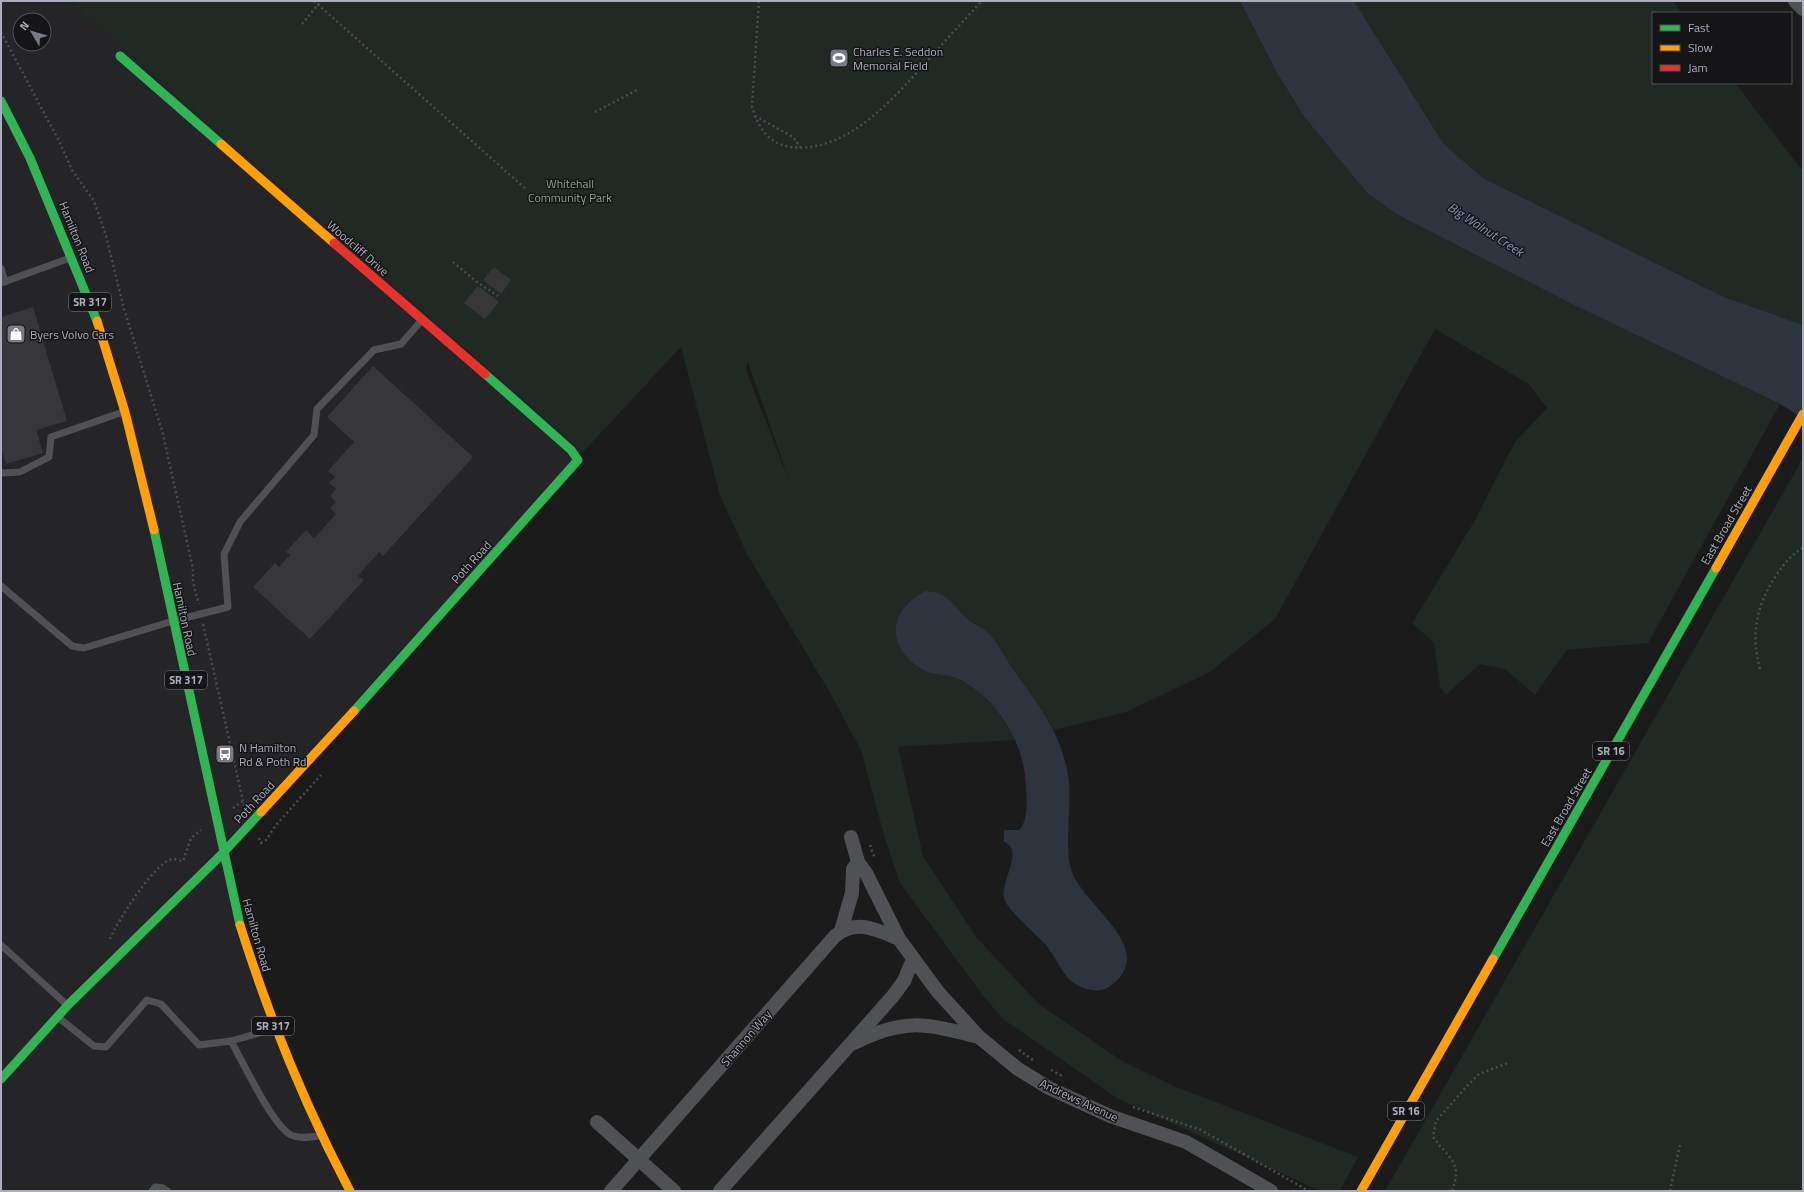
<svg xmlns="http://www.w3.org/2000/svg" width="1804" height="1192" font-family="'Titillium Web',sans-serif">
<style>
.built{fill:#252527;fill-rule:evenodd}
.green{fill:#202923;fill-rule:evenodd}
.water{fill:#2d343e}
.building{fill:#373739}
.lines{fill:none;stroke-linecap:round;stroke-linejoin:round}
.path{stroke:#4b4c50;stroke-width:2.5;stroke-dasharray:2 3;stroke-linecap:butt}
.lane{stroke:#505155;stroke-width:7}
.street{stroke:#505155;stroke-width:14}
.fast{stroke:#30b455;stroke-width:9}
.slow{stroke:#ff9f0a;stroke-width:9}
.jam{stroke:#e5322d;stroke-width:9}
.labels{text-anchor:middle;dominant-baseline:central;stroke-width:3;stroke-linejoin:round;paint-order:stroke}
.shield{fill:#151517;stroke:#7f808a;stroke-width:1}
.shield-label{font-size:11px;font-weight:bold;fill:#acaebc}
.poi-label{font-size:12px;fill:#acaebc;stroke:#151517;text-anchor:start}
.park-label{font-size:12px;fill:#82a78a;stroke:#151517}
.street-label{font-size:12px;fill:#acaebc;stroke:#151517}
.water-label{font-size:13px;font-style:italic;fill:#8296b7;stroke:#151517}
</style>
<rect width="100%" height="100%" fill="#1b1b1b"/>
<!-- built -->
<path class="built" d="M1 1H69L583 452 219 851 250 967 354 1191H1ZM20 20H44V44H20Z"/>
<!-- green -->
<path class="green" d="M69 1H1240L1277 73 1305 118 1368 194 1398 215 1574 305 1780 404 1648 643 1567 650 1535 695 1505 669 1480 664 1446 695 1440 686 1434 643 1412 623 1474 522 1515 442 1547 408 1529 384 1435 329 1275 619 1210 672 1126 712 1014 740 898 747 923 856 976 937 1039 1004 1122 1061 1174 1086 1358 1157 1340 1191H1320L1117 1098 1003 1019 984 997 900 883 885 839 861 750 829 691 747 554 720 496 681 347 583 452ZM747 362H748L791 486 746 370Z
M1354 1H1673L1682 13H1653V83H1735L1803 171V325L1724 297 1483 178 1443 143Z
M1803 458V1191H1385Z"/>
<!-- water -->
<path class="water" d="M1240 1H1354L1443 143 1483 178 1724 297 1803 325V418L1780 404 1574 305 1398 215 1368 194 1305 118 1277 73Z
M926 591C949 593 952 604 967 619 974 625 983 627 990 635 1000 646 1006 660 1015 672 1037 703 1059 731 1067 769 1074 803 1064 833 1070 866 1079 906 1163 948 1109 987 1105 990 1098 991 1093 990 1064 987 1061 963 1045 944 1036 934 1007 910 1004 898 1000 882 1025 849 1004 842V830H1019C1028 821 1027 802 1026 790 1026 746 1000 701 961 680 944 671 932 679 913 663 884 638 894 606 926 591Z"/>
<!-- building -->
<path class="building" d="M494 267 511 280 501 294 483 280Z
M478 286 499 302 485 319 464 303Z
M33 307 67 421 36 430 43 453 6 464 1 448V317Z
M373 366 473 457 383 556 379 552 358 576 364 580 310 639 253 587 275 563 279 567 290 555 286 552 306 530 314 538 336 514 330 508 336 502 330 496 336 489 329 483 335 477 328 471 354 442 327 417Z"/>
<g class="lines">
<!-- path -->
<path class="path" d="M314 1 527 190
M759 1 752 106C757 126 768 144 791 147 847 154 895 97 929 59 946 40 964 20 982 1
M302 24 321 1
M1 32 59 141 72 170 94 201 106 236 124 309 163 434 193 569V583L199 604
M595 112 639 89
M755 116 793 137 801 148
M453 262 477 282 498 296
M203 624 243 801
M1760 669C1750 633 1757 604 1777 574 1785 563 1791 555 1803 548
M233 808 243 801 245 806
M259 838 261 843 266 840 276 825 321 775
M870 845 875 859
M110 939C117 922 155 861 173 859 176 859 180 861 183 861L191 838 201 830
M1019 1050 1033 1060
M1051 1070 1064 1077
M1133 1107 1201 1130 1309 1191
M1452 1191C1463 1162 1449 1159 1433 1137L1436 1121 1467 1086 1479 1074 1508 1063
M1670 1191 1680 1144"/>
<!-- lane -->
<path class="lane" d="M1 268 5 282
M1 283 70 258
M1 472 2 473 20 472 49 457 51 437 123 412
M1 586 72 646 84 648 173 621 228 607 224 554 240 522 314 435 317 409 374 350 401 344 421 321
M1 945 66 1004
M59 1018 94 1046 106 1047 147 1000 161 1004 199 1045 231 1041C243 1062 272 1125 291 1135 299 1139 309 1137 318 1136
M231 1041 273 1029
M152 1191 155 1187 163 1188 167 1191"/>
<!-- street -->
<path class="street" d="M1795 1 1803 9
M851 837 858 862 866 873 899 939 938 992 979 1037 1018 1069 1049 1088 1110 1116 1186 1142 1271 1191
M841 931 852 893 853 869 858 862
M854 1043C905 1017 927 1024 979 1037
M597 1122 674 1191
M611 1191 835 936C856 918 877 930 899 939
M720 1191 893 996 904 981 913 959"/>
<!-- fast -->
<path class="fast" d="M120 56 221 144
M1 101 30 158 97 321
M154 530 240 925
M354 711 578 460 571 450 485 374
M1493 959 1716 568
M1 1079 68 1005 220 856 261 812"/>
<!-- slow -->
<path class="slow" d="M221 144 334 243
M97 321 125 412 154 530
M1716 568 1803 414
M261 812 354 711
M240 925C269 1017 305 1106 350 1191
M1361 1191 1493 959"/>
<!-- jam -->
<path class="jam" d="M334 243 485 374"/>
</g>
<!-- icons -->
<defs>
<symbol id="stadium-square" viewBox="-11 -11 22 22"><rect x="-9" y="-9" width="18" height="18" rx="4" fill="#797b84" stroke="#151517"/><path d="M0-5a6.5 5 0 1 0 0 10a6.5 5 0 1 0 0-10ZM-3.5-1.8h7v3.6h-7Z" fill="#fff"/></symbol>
<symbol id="shop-square" viewBox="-11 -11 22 22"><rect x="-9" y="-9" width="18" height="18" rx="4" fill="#797b84" stroke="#151517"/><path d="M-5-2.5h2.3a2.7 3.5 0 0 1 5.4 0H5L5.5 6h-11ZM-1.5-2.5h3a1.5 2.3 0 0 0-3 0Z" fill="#fff"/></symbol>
<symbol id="bus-square" viewBox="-11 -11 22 22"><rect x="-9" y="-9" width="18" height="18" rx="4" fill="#797b84" stroke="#151517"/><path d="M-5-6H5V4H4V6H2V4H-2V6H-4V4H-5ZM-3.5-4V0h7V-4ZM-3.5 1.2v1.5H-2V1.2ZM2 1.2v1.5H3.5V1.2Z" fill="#fff"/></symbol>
</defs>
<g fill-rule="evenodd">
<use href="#stadium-square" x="828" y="47" width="22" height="22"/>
<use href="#shop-square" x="5" y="323" width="22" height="22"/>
<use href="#bus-square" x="214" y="743" width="22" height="22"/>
</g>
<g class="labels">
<!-- shield labels -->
<g class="shield">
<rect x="69" y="293" width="42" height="18" rx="3"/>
<rect x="165" y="671" width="42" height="18" rx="3"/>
<rect x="1593" y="742" width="36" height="18" rx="3"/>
<rect x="252" y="1017" width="42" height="18" rx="3"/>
<rect x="1388" y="1102" width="36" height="18" rx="3"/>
</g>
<g class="shield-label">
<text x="90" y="302">SR 317</text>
<text x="186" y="680">SR 317</text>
<text x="1611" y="751">SR 16</text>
<text x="273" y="1026">SR 317</text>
<text x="1406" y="1111">SR 16</text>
</g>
<!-- poi labels -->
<g class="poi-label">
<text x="853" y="51">Charles E. Seddon<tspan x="853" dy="14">Memorial Field</tspan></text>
<text x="30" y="334">Byers Volvo Cars</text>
<text x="239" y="747">N Hamilton<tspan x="239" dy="14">Rd &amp; Poth Rd</tspan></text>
</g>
<!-- park labels -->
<g class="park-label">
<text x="570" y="183">Whitehall<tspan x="570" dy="14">Community Park</tspan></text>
</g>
<!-- street labels -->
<g class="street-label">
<text transform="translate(77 237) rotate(68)">Hamilton Road</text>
<text transform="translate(358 248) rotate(41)">Woodcliff Drive</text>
<text transform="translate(1726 525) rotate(-60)">East Broad Street</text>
<text transform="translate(471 562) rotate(-48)">Poth Road</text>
<text transform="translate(185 619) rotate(78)">Hamilton Road</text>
<text transform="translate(254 802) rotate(-47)">Poth Road</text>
<text transform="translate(1566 807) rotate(-60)">East Broad Street</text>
<text transform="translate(257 935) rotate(74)">Hamilton Road</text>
<text transform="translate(746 1038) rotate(-49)">Shannon Way</text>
<text transform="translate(1079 1100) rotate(25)">Andrews Avenue</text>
</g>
<!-- water labels -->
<g class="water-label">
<text transform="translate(1486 229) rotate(33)">Big Walnut Creek</text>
</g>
</g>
<!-- border -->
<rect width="1804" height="1192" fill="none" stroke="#acaebc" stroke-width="4"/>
<!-- legend -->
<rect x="1652" y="12" width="140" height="72" fill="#151517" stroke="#515259"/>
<rect x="1660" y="25" width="20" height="6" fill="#30b455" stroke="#515259"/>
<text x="1688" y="32" font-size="12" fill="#acaebc">Fast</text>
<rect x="1660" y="45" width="20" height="6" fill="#ff9f0a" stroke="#515259"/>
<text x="1688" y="52" font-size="12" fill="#acaebc">Slow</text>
<rect x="1660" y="65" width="20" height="6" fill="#e5322d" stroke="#515259"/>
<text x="1688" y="72" font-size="12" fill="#acaebc">Jam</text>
<!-- north arrow -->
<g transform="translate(32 32) rotate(308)"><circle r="19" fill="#151517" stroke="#515259"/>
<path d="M0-3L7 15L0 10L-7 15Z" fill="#797b84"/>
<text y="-6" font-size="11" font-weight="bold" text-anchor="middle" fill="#acaebc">N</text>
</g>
</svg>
